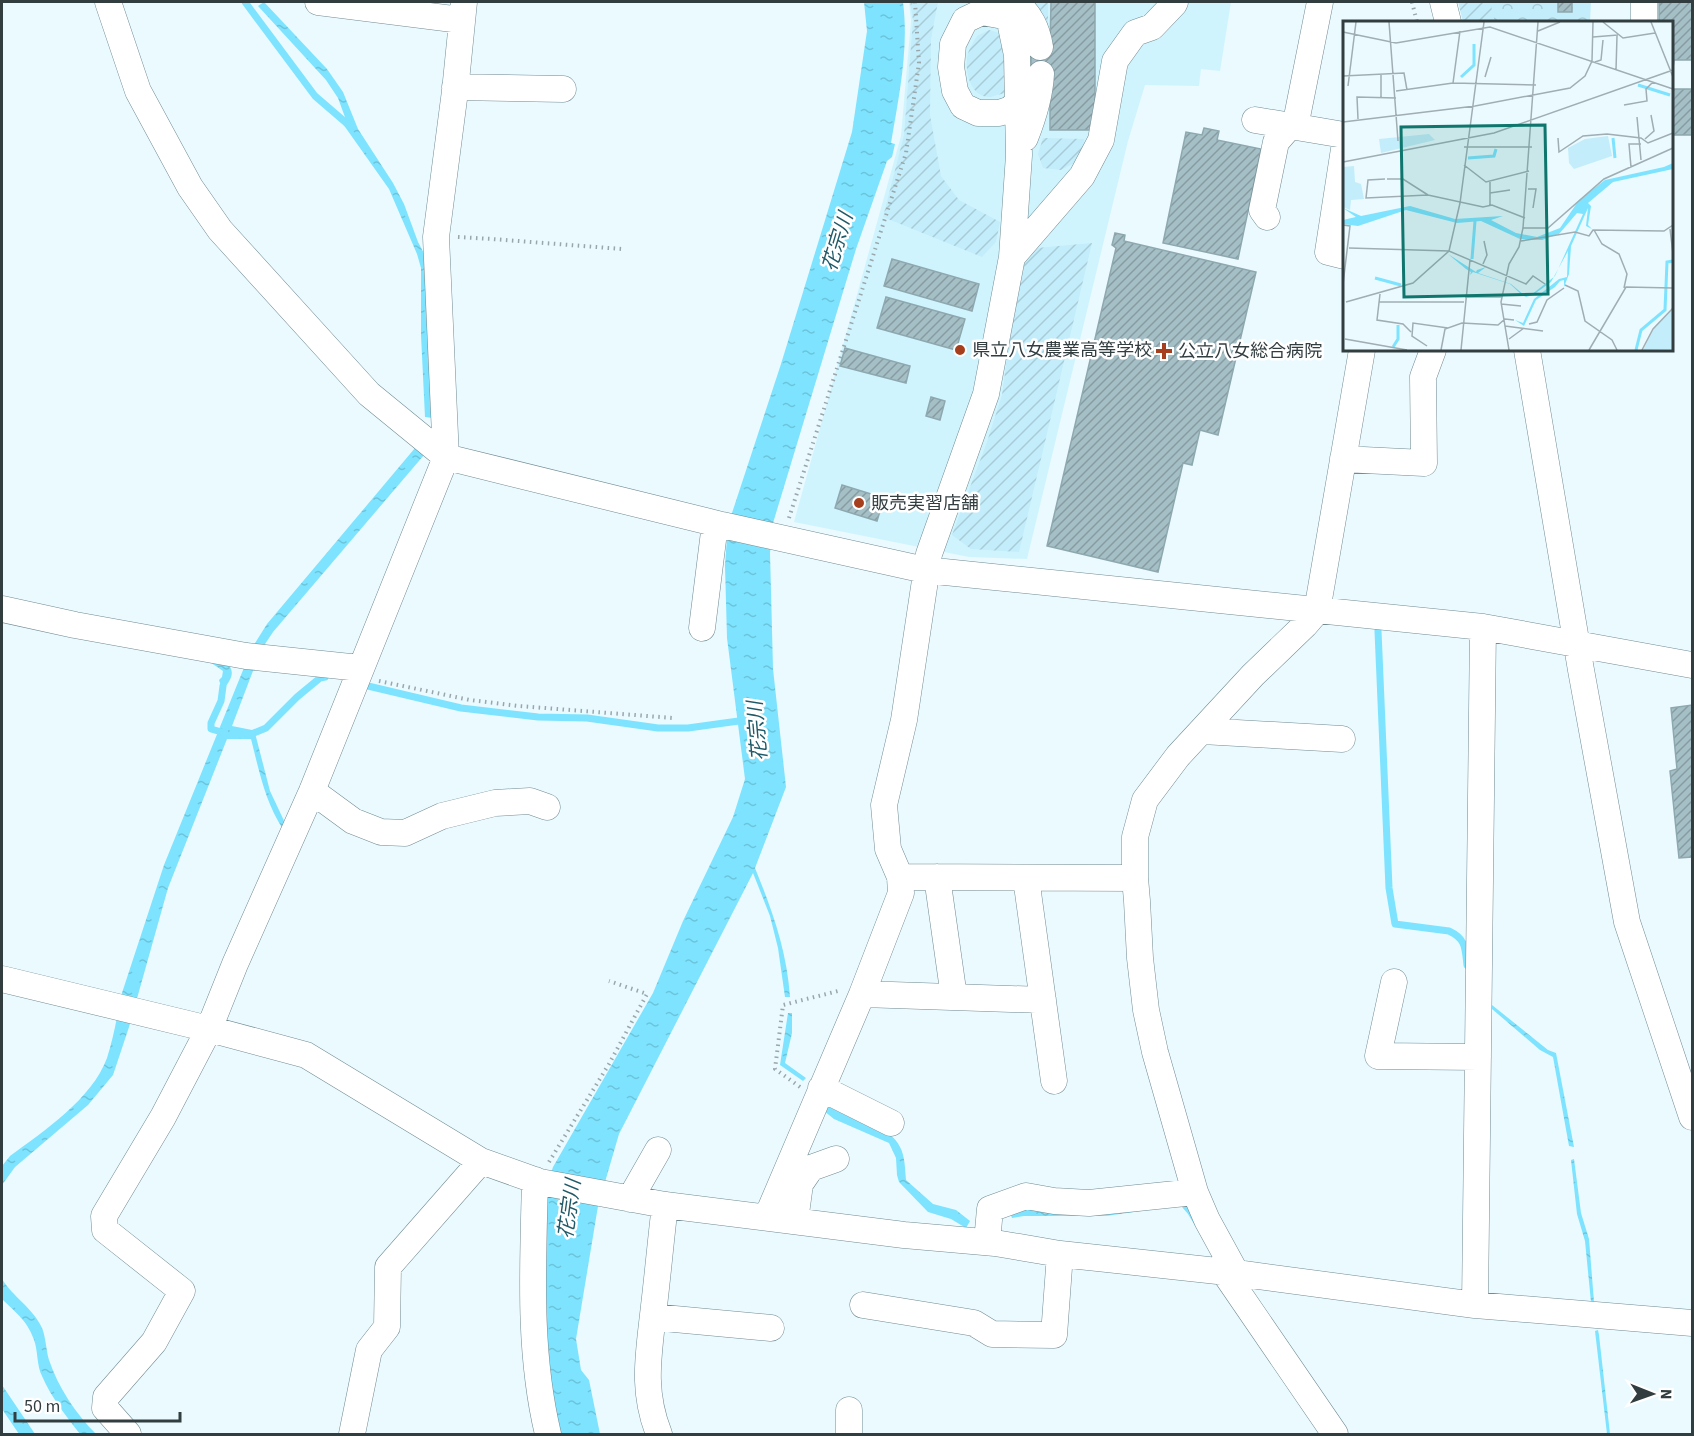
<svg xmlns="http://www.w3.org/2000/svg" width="1694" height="1436" font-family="'Source Sans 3','Noto Sans JP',sans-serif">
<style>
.built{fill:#cff4fe}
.park{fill:url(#park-crowns)}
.garden{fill:url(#garden-furrows)}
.water{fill:url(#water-ripples)}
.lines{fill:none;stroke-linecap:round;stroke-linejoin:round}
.stream{stroke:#7de3fe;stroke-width:7}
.building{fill:url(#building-hatch);stroke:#8ea8af;stroke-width:1.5}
.minor-casing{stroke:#728b92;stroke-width:27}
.path{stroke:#99a7ab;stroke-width:4;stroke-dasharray:1.5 4.5;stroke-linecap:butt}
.minor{stroke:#fff;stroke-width:26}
.poi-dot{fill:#a63f1e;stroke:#fff;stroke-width:2}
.labels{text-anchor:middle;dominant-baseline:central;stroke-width:5;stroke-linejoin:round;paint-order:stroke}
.poi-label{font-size:18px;fill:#323d40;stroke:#fff;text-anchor:start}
.water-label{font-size:20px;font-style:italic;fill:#205a68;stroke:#fff}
.inset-river{fill:none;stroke:#7de3fe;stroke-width:3}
.inset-road{fill:none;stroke:#a0aeb3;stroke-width:1.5}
.view{fill:#0f766e;fill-opacity:0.15;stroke:#0f766e;stroke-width:3}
.inset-edge{fill:none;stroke:#323d40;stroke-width:3}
</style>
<defs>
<pattern id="park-crowns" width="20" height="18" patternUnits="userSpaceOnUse" patternTransform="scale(1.5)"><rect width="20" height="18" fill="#c3edfa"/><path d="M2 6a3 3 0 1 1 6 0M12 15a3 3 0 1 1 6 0" fill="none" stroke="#a8ccd7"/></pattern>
<pattern id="garden-furrows" width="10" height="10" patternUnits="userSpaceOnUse" patternTransform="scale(1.5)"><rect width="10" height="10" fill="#c3edfa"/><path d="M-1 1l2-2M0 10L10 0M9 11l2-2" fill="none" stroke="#a8ccd7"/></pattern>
<pattern id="water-ripples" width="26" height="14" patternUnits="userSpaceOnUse" patternTransform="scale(1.5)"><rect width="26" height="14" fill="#7de3fe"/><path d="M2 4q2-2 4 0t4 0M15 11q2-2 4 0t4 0" fill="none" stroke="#6cc4db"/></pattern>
<pattern id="building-hatch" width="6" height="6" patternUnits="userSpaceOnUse" patternTransform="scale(1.5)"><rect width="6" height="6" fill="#a5bfc6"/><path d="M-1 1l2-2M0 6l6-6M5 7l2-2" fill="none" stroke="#879ca2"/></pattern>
</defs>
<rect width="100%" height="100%" fill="#eafaff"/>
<!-- built -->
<path class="built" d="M909 2H1231L1220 71 1201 69 1199 86 1145 85 1128 141 1027 559 969 557 794 522 901 136 911 21Z"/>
<!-- park -->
<path class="park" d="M1478 2H1591L1590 22H1483Z"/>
<!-- garden -->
<path class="garden" d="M910 2H938L931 39 930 115 941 176 959 200 1000 222 996 242 982 257 883 217 904 135 913 20Z
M1029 2H1048V31Z
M1458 2H1490L1495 22H1463Z
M989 30 996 32 1003 35 1010 83 1005 93C1000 94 995 96 991 97 969 98 964 69 968 53 970 47 974 41 977 36Z
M1043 138 1084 139 1082 159 1061 170 1043 168 1038 154Z
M1092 243 1019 552 971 549 952 535 987 442 1002 395 1016 290 1023 258 1037 248Z"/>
<!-- water -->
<path class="water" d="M264 2 327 69 343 92 358 129 393 183 404 204 418 242 426 257 428 197 438 146 433 418 425 417 421 335V268L417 254 389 189 343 124 346 120 338 98 326 80 258 6Z
M864 2H903C909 49 899 96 891 143L895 144 892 157 887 161 856 249 773 523 770 553 773 669 786 787 755 868C772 910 787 951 790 997H785L778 948 770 916 753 873 619 1134 598 1206 576 1339 581 1370 589 1380 600 1434H555L544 1390 542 1201 553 1167 653 993 683 921 733 817 745 779 727 638 725 565 727 538 732 513 781 364 852 132 867 31Z
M415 448 424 455 273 632 261 650 232 726 252 730 255 733 270 791 286 825 283 829C265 802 259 770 251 739H227L168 888 129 1027 113 1075 88 1105 15 1167 2 1185V1166L10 1156C44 1131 92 1099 107 1058 113 1039 117 1019 120 999L164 865 252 648 267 624Z
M224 659C233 669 235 674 226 686H221L219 680 222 677 223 671 207 660Z
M1487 1001 1548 1050 1556 1053 1574 1147 1569 1146 1553 1057 1540 1050 1485 1003Z
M788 1013H792V1033L785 1063 806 1078 803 1081 780 1065Z
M827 1105C834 1109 841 1113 848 1116 866 1124 891 1128 900 1147 905 1156 905 1169 906 1180L933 1204 956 1210 970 1221 966 1228 951 1219 928 1212 899 1182 897 1175 896 1158 889 1143 834 1119 824 1111Z
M1574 1159 1581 1213 1589 1239 1594 1302H1591L1585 1241 1577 1214 1571 1160Z
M1187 1198 1213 1256 1188 1214 1182 1207H1169L1106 1216H1024L1012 1218 1010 1212 1019 1209Z
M2 1279C13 1297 33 1308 42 1328 46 1338 46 1350 49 1360 58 1387 76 1414 96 1434H80C66 1416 51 1397 42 1376 37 1366 38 1354 35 1343 28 1321 17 1314 2 1299Z
M1598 1330 1599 1335 1610 1434H1607L1595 1331Z
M2 1385 35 1434H19L2 1409Z"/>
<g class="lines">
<!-- stream -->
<path class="stream" d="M245 2 315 96 351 127
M1378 631 1389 888 1395 924 1449 931C1466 939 1465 948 1467 965
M223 686 221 701 211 723V729L225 733
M368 686 461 708 538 717 587 718 658 728H688L746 720
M249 735 266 728 297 697 320 678 325 677"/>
</g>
<!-- building -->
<path class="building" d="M1051 2H1095V130H1050V75H1031V48H1050Z
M1558 2H1572V12H1558Z
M1659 2H1692V60H1674L1673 68H1672V22H1659Z
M1672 89H1692V135H1672Z
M1204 128 1219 131 1217 140 1261 149 1238 259 1163 243 1186 132 1202 135Z
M1115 233 1125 235 1124 241 1256 272 1218 435 1200 430 1192 465 1183 463 1158 572 1047 546 1116 248 1112 245Z
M892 259 979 284 972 311 884 286Z
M886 297 965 319 956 350 877 328Z
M845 348 910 366 906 383 840 366Z
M931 397 945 401 940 420 926 416Z
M842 485 884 498 877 521 835 508Z
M1692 705V857L1679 858 1670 771 1677 769 1671 708Z"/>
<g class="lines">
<defs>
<path id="minor" d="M108 2 138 91 190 187 220 230 369 394 446 457 722 525 925 570 1483 627 1692 665
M318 2 461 20
M1016 2C1030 15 1037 28 1040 47
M1443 2 1448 22
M1644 2V22
M1009 17 982 12 965 20 953 44 951 67 955 91 963 106 978 113H999L1011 109 1018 101
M455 87 563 89
M1255 120 1344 135
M1295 127 1320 2
M1025 138C1033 118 1040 96 1041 74
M1344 149 1328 252 1344 256
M1267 217 1262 210 1276 142 1290 126
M1012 257 1082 176 1101 140 1115 61 1135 33 1152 27 1174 4 1175 2
M1527 350 1581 670 1627 922 1692 1117
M1343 459 1424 463 1423 377 1433 350
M2 609 75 625 246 656 360 668
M702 628 715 524
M1202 731 1342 739
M312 791 353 821 381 832 405 833 442 816 495 803 530 801 547 807
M900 877 1135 878
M937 877 954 997
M1026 878 1054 1081
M2 979 209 1029 306 1055 481 1161 540 1182 665 1205 904 1235 995 1243 1060 1254 1236 1273 1475 1305 1692 1323
M1394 982 1378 1056 1478 1057
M862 994 1043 1000
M821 1088 891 1123
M535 1180C533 1266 528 1351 548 1434
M630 1199 658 1150
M767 1217 862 994 901 893 900 877 888 849 884 805 904 720 929 554 986 394 1012 257 1019 155 1017 55 1009 17 1001 2
M795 1221 800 1184 811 1168 836 1159
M987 1242 990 1209 1026 1196 1054 1201 1089 1203 1195 1192
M1224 1272 1335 1434
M1236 1273 1207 1220 1195 1192 1155 1052 1146 1010 1140 958 1137 901 1135 878V837L1145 800 1178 756 1253 675 1305 625 1317 611 1362 350
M863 1305 974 1323 992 1334 1054 1335 1060 1254
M1475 1305 1483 627
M653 1317 771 1328
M849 1410V1434
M128 1434 105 1408 106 1397 154 1342 182 1291 105 1230 104 1216 163 1117 209 1029 235 964 312 791 446 457 436 237 455 91 464 2
M352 1434 369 1350 387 1327 388 1267 481 1161
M659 1434C641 1389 649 1353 654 1306 658 1272 661 1238 665 1205"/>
</defs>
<!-- minor casing -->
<use href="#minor" class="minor-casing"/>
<!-- path -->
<path class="path" d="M1412 2 1417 22
M458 237 492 239 622 249
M789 518 906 153 919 63 915 2
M379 681 470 700 519 706 673 718
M800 1087 775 1069 783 1005 838 991
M549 1162 609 1064 647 994 609 981"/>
<!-- minor -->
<use href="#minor" class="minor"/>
</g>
<!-- markers -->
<g class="poi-dot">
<circle cx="960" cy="350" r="6"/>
<path d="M1161 342h6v6h6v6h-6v6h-6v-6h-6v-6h6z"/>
<circle cx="859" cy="503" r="6"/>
</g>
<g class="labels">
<!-- poi labels -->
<g class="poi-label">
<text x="972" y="350">県立八女農業高等学校</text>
<text x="1178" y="351">公立八女総合病院</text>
<text x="871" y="503">販売実習店舗</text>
</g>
<!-- water labels -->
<g class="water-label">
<text transform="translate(838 242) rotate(-73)">花宗川</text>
<text transform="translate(758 731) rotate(-95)">花宗川</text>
<text transform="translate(570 1209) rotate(-82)">花宗川</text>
</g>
</g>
<!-- overview -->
<g transform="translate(1343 21)">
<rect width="330" height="330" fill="#eafaff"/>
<path d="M11 145 12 161 18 163 21 178 8 179 7 189 0 186V146Z" fill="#c3edfa"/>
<path d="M86 113 92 119 38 132 36 118ZM265 115 269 135 231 148 226 142 225 127 242 118ZM330 287V328L300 329 311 307Z" fill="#c3edfa"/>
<path d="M318 135 321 146 330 142V148L270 161 245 182 248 185 245 204 249 208 243 205 245 187 228 225 226 253 221 266V259L217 260 212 266 193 279 181 305 172 299 180 302 191 278 216 258 224 256 225 230 208 261 190 274 183 276 179 274 167 263 130 251 127 254 128 251 123 248 105 233 133 251 134 249 143 246 135 252 168 263 181 274H188L212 255 240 193 234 192 216 213 199 219 177 218 138 200 114 202 63 189 15 205 0 203V199L13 196 0 187 18 195 67 185 112 198 160 195 148 199 173 212 194 216 217 207 236 179 262 159 321 146Z" fill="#7de3fe"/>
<path class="inset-river" d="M118 56 131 44V23M295 64 327 74M270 117 272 137M125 137 151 135 153 128M129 238 132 200M32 257 58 264M50 326 55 318V304M293 329 298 309 322 289 324 241 330 240"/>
<path class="inset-road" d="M46 1 55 120M260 1 280 17 312 12M308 1 330 56M195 10 217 1M0 11 53 22 147 6 330 68M250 16 275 14M252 41 258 39 260 19M273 49 274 15M38 54V77M0 55 61 52 64 69M142 56 148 36M110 62 117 10M5 65 13 1M53 70 110 62 193 64M281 84 304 80 303 68 310 61M294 96 298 139M15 98 14 76 53 77M0 101 132 85 227 67 242 55 249 40 250 1M215 117 216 131 240 115 264 113 298 117 305 122 330 112M302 118 311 110 308 94M121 126H189M0 141 151 112 330 49M121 144 143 161 186 150M288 146 286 123H298M42 158 25 159 23 177 85 174 140 186 149 184 182 197M44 158H60L85 174M147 161V184M185 168H193L190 187M147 172 167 169M0 204 7 205 0 263M180 207H205L261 158 330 127M327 208 330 233M251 209 259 223 276 233 284 253 281 267M178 220 232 211 246 215 250 209 321 210 330 204M6 227 106 230 183 263 190 255 202 263M140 243 144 234 141 220M0 263V327M222 264 235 270 242 300 269 319 274 329M37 273 34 299 60 303 68 311M122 276H159M3 281 70 262 106 230 117 182 141 1M36 281H121M158 283 178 285M186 303 194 301 204 279 221 267M162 305 200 310M2 318 64 329M166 318 181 307M84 325 69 315 70 302 105 307M98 329 102 308 119 302 155 304 162 298 171 299M118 329 127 239M166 329 158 281 166 243 176 226 180 207 195 1M246 329 283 266 330 267M299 329 310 308 330 287"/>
<path class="view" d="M202 104 205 273 61 276 58 106Z"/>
<rect width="330" height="330" class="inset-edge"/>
</g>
<!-- border -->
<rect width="1694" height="1436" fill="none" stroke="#323d40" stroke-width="6"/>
<!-- north arrow -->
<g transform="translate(1652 1394) rotate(91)" stroke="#ffffff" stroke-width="4.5" paint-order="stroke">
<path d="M0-4.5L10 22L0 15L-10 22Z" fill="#323d40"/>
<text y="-9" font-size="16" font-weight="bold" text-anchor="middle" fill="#323d40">N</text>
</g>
<!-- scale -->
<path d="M15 1412v9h165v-9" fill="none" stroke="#323d40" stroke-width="3"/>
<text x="24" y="1412" font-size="18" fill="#323d40" stroke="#ffffff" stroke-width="4.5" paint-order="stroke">50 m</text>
</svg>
